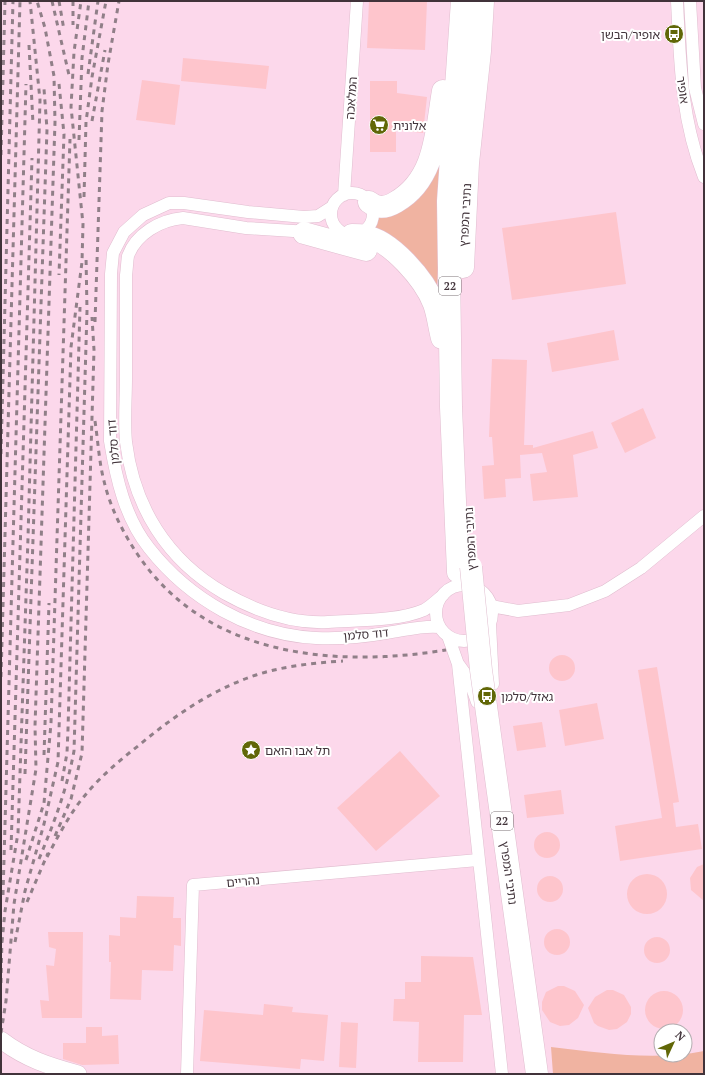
<svg xmlns="http://www.w3.org/2000/svg" width="705" height="1075" font-family="'PT Serif','Noto Sans Hebrew',serif">
<style>
.built{fill:#fcd8eb;fill-rule:evenodd}
.green{fill:#f0b3a1}
.building{fill:#fec5cc}
.lines{fill:none;stroke-linecap:round;stroke-linejoin:round}
.street-casing{stroke:#e0bdcf;stroke-width:13}
.secondary-casing{stroke:#e0bdcf;stroke-width:18}
.highway-casing{stroke:#e0bdcf;stroke-width:23}
.street{stroke:#fff;stroke-width:12}
.secondary{stroke:#fff;stroke-width:17}
.highway{stroke:#fff;stroke-width:22}
.rail{stroke:#907f88;stroke-width:3;stroke-dasharray:5 5;stroke-linecap:butt}
.highway-bridge-casing{stroke:#e0bdcf;stroke-width:23;stroke-linecap:butt}
.highway-bridge{stroke:#fff;stroke-width:22}
.labels{text-anchor:middle;dominant-baseline:central;stroke-width:4;stroke-linejoin:round;paint-order:stroke}
.shield{fill:#fff;stroke:#7a7075;stroke-width:1}
.shield-label{font-size:11px;font-weight:bold;fill:#41333a}
.poi-label{font-size:12px;fill:#41333a;stroke:#fff;text-anchor:start}
.street-label{font-size:12px;fill:#41333a;stroke:#fff}
</style>
<rect width="100%" height="100%" fill="#fee8f4"/>
<!-- built -->
<path class="built" d="M1 1H704V1074H1ZM661 1031H685V1055H661Z"/>
<!-- green -->
<path class="green" d="M445 128 437 288 373 233 379 214 390 212Z
M551 1047C602 1053 655 1061 704 1051V1074H553Z"/>
<!-- building -->
<path class="building" d="M369 1H427L425 50 367 48Z
M183 58 269 66 266 89 181 81Z
M142 80 180 85 175 125 136 120Z
M370 81H397V93L427 97 423 133 396 130V152H370Z
M616 212 626 284 512 300 502 228Z
M614 330 619 360 552 372 547 343Z
M492 359 527 360 524 445H533V448L593 431 598 448 573 455 578 497 533 501 530 474 547 472 542 453 520 455 521 478 505 479 506 497 484 499 482 466 494 465 492 437H489Z
M643 408 656 438 625 453 611 423Z
M549 668a13 13 0 1 1 26 0a13 13 0 1 1-26 0Z
M657 667 679 802 673 803 676 827 698 824 702 849 620 861 615 826 662 818 638 670Z
M597 703 604 739 565 746 559 710Z
M542 722 546 747 517 751 513 726Z
M400 751 440 796 376 851 337 808Z
M561 790 564 814 527 818 524 795Z
M534 845a13 13 0 1 1 26 0a13 13 0 1 1-26 0Z
M704 864V901L691 890 690 878 697 867Z
M627 894a20 20 0 1 1 40 0a20 20 0 1 1-40 0Z
M537 889a13 13 0 1 1 26 0a13 13 0 1 1-26 0Z
M137 896 174 897 173 918H181V946L174 945 173 971 142 970 141 1000 110 999 111 962H109V935L120 936V917L136 918Z
M544 942a13 13 0 1 1 26 0a13 13 0 1 1-26 0Z
M48 932H83L82 1018H42L40 1000 49 1001 46 965 54 966 56 949 49 947Z
M644 950a13 13 0 1 1 26 0a13 13 0 1 1-26 0Z
M421 956 473 957 482 1015H464L463 1062H418L419 1022 393 1021 394 999H405V982H421Z
M558 986H564L575 991 584 1005 578 1018 569 1025 560 1026 550 1022 542 1010V1002L546 992Z
M607 990H613L624 995 631 1007V1014L627 1022 617 1029 609 1030 598 1026 594 1023 588 1008 595 997Z
M645 1010a19 19 0 1 1 38 0a19 19 0 1 1-38 0Z
M264 1004 293 1007 292 1012 328 1015 324 1061 301 1059 300 1069 200 1061 204 1010 263 1015Z
M341 1022 358 1023 356 1068 339 1067Z
M86 1027H102V1036L118 1035 119 1064 82 1065 63 1059V1043H86Z"/>
<g class="lines">
<defs>
<path id="street" d="M677 1C680 63 681 119 704 177
M690 1 695 88 704 124
M331 214a21 21 0 1 1 42 0a21 21 0 1 1-42 0Z
M344 195 357 1
M332 207 318 216 304 217 248 212 184 203H169L143 215 124 232 113 253 111 274 110 441C116 478 125 518 149 548 189 599 251 635 316 638 338 639 363 637 386 633 403 631 422 625 439 627
M309 232 246 228 183 218C160 220 136 234 128 256 127 262 127 269 126 275 126 309 126 344 126 378 126 399 124 421 126 442 134 507 167 560 224 593 256 611 290 624 328 622 356 620 399 621 424 610 431 606 437 600 443 595
M436 613a28 28 0 1 1 56 0a28 28 0 1 1-56 0Z
M491 606 518 611 569 605 605 591 641 568 704 516
M490 624 493 684
M448 636 458 664 502 1074
M459 665 469 679 477 702
M187 1074 193 885 478 860"/>
<path id="secondary" d="M1 1040C26 1059 49 1066 78 1074"/>
<path id="highway" d="M369 202C378 209 386 208 396 202 436 179 436 131 443 91
M304 233 366 250
M352 235C356 235 361 235 365 236 391 240 425 280 434 304 438 315 439 327 442 338
M463 267 468 163 480 51 483 1
M458 572 451 407 448 201 462 1"/>
</defs>
<!-- street casing -->
<use href="#street" class="street-casing"/>
<!-- secondary casing -->
<use href="#secondary" class="secondary-casing"/>
<!-- highway casing -->
<use href="#highway" class="highway-casing"/>
<!-- street -->
<use href="#street" class="street"/>
<!-- secondary -->
<use href="#secondary" class="secondary"/>
<!-- highway -->
<use href="#highway" class="highway"/>
<!-- rail -->
<path class="rail" d="M52 1 69 75
M59 1 64 30
M73 1V25
M29 45 33 124
M88 74 98 1
M59 84 64 134 59 275
M92 121 105 50
M79 140 82 58 89 1
M1 155 5 1
M84 197 86 122 92 77 106 1
M95 322 102 111 108 64 119 1
M95 421C98 441 99 462 104 481 110 507 123 533 138 555 207 657 334 668 446 650
M1 454 13 1
M1 677 20 1
M44 755 49 603
M25 774 47 129 44 89
M62 781 67 753 68 729 80 307
M55 836 71 799 82 753 94 350 92 317
M11 850 32 158
M47 857C56 840 65 823 76 807 93 783 115 764 138 746 174 716 211 690 256 675 284 666 313 663 343 661
M39 859C54 823 67 789 74 751L87 311 86 255
M26 860 44 803 51 723 70 139
M3 895 26 84
M27 902 48 853
M2 942 5 911 18 833 28 538 40 100 30 1
M15 942 25 891 44 824 58 762 71 347 82 262 83 224 71 107 74 52 81 1
M1 983 2 936
M1 1033 6 1001 14 904 36 769 35 726 55 122 54 76 45 28 37 1"/>
<defs>
<path id="highway-bridge" d="M471 567 481 670 537 1074"/>
</defs>
<!-- highway-bridge casing -->
<use href="#highway-bridge" class="highway-bridge-casing"/>
<!-- highway-bridge -->
<use href="#highway-bridge" class="highway-bridge"/>
</g>
<!-- icons -->
<defs>
<symbol id="bus-disc" viewBox="-11 -11 22 22"><circle r="9.5" fill="#616707" stroke="#fff"/><path d="M-5-6H5V4H4V6H2V4H-2V6H-4V4H-5ZM-3.5-4V0h7V-4ZM-3.5 1.2v1.5H-2V1.2ZM2 1.2v1.5H3.5V1.2Z" fill="#fff"/></symbol>
<symbol id="supermarket-disc" viewBox="-11 -11 22 22"><circle r="9.5" fill="#616707" stroke="#fff"/><path d="M-6-5.5h2.5l.6 2H6L4.5 2H-2.5L-4.4-4H-6ZM-1.5 3.2a1.3 1.3 0 1 0 .1 0ZM3 3.2a1.3 1.3 0 1 0 .1 0Z" fill="#fff"/></symbol>
<symbol id="sight-disc" viewBox="-11 -11 22 22"><circle r="9.5" fill="#616707" stroke="#fff"/><path d="M0-6L1.8-2.2L6-1.7L2.9 1.2L3.7 5.4L0 3.3L-3.7 5.4L-2.9 1.2L-6-1.7L-1.8-2.2Z" fill="#fff"/></symbol>
</defs>
<g fill-rule="evenodd">
<use href="#bus-disc" x="663" y="23" width="22" height="22"/>
<use href="#supermarket-disc" x="368" y="114" width="22" height="22"/>
<use href="#bus-disc" x="476" y="685" width="22" height="22"/>
<use href="#sight-disc" x="240" y="739" width="22" height="22"/>
</g>
<g class="labels">
<!-- shield labels -->
<g class="shield">
<rect x="439" y="277" width="22" height="18" rx="3"/>
<rect x="491" y="812" width="22" height="18" rx="3"/>
</g>
<g class="shield-label">
<text x="450" y="286">22</text>
<text x="502" y="821">22</text>
</g>
<!-- poi labels -->
<g class="poi-label">
<text x="660" y="34" text-anchor="end">אופיר/הבשן</text>
<text x="393" y="125">אלונית</text>
<text x="501" y="696">גאזל/סלמן</text>
<text x="265" y="750">תל אבו הואם</text>
</g>
<!-- street labels -->
<g class="street-label">
<text transform="translate(683 90) rotate(82)">אופיר</text>
<text transform="translate(351 98) rotate(-86)">המלאכה</text>
<text transform="translate(465 215) rotate(-87)">נתיבי המפרץ</text>
<text transform="translate(113 442) rotate(-95)">דוד סלמן</text>
<text transform="translate(470 539) rotate(-93)">נתיבי המפרץ</text>
<text transform="translate(366 634) rotate(-5)">דוד סלמן</text>
<text transform="translate(509 873) rotate(82)">נתיבי המפרץ</text>
<text transform="translate(243 881) rotate(-5)">נהריים</text>
</g>
</g>
<!-- border -->
<rect width="705" height="1075" fill="none" stroke="#41333a" stroke-width="4"/>
<!-- north arrow -->
<g transform="translate(673 1043) rotate(46)"><circle r="19" fill="#ffffff" stroke="#b3adb0"/>
<path d="M0-3L7 15L0 10L-7 15Z" fill="#616707"/>
<text y="-6" font-size="11" font-weight="bold" text-anchor="middle" fill="#41333a">N</text>
</g>
</svg>
